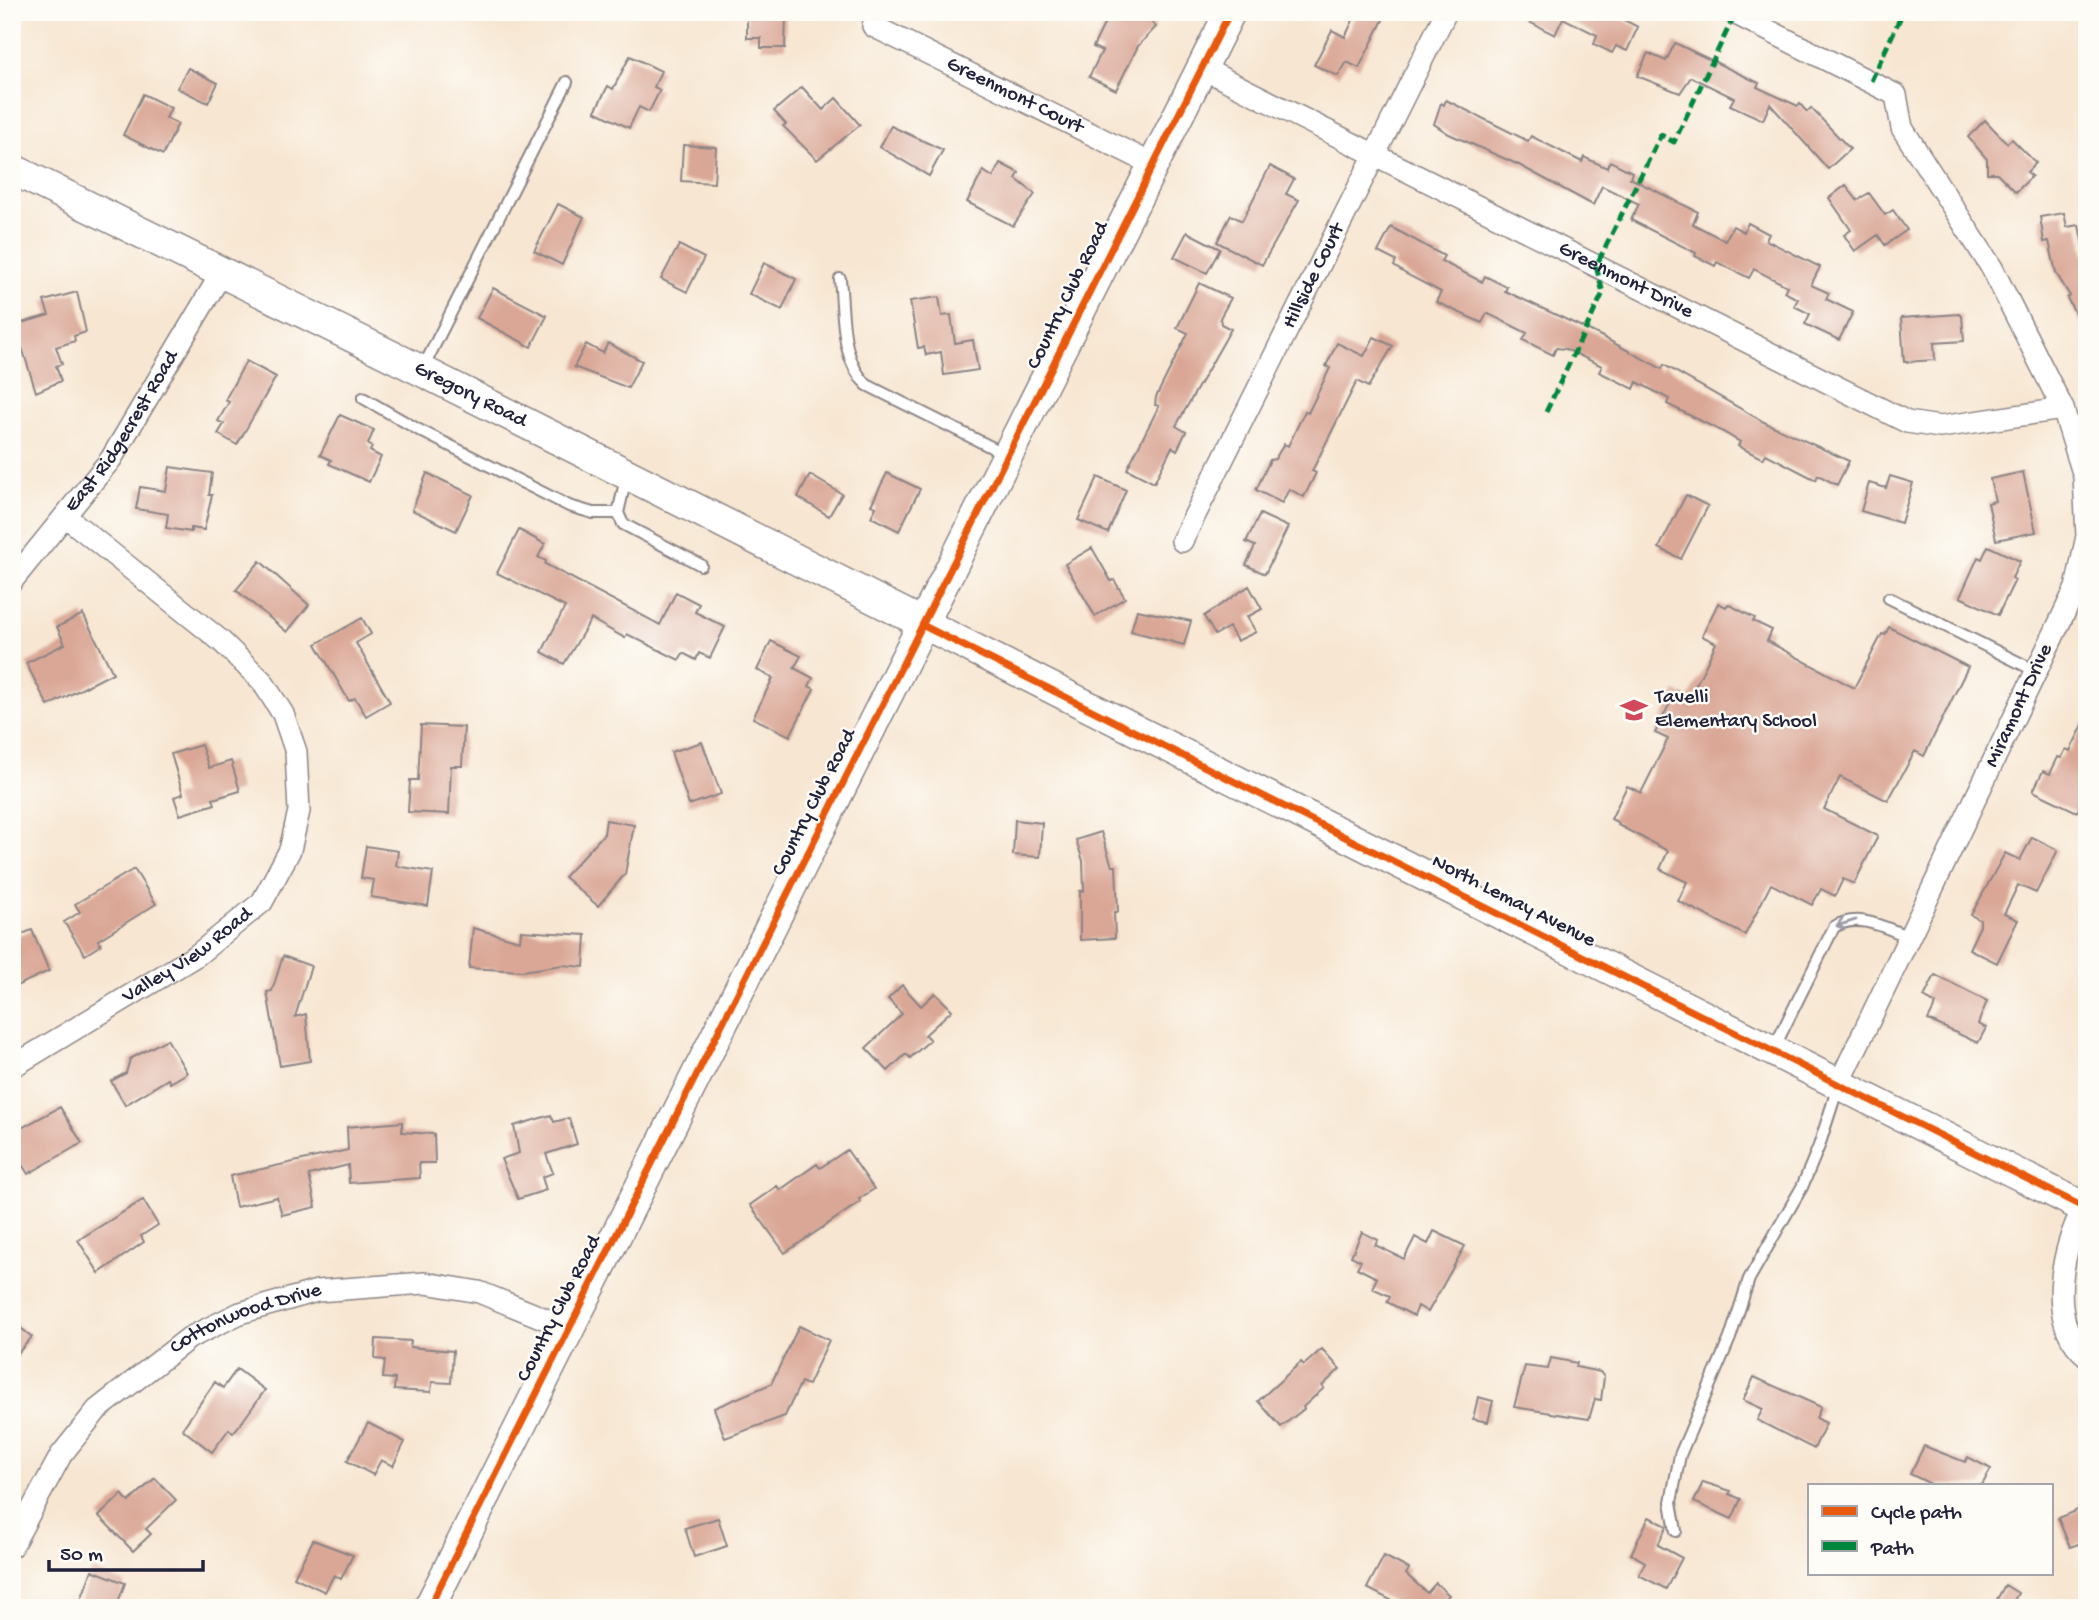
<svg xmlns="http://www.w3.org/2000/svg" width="2099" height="1620" font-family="'Gochi Hand',sans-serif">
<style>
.building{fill:#daa796}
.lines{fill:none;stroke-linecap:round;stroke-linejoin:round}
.lane-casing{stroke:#8c8486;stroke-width:14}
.street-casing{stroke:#8c8486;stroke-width:24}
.secondary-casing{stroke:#8c8486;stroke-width:33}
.lane{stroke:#fff;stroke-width:10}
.street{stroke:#fff;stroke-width:21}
.secondary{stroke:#fff;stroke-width:30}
.quiet{stroke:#00873e;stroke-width:5;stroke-dasharray:10 5;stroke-linecap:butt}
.cycleway-casing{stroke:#fdfcf7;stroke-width:11}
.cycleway{stroke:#e8590c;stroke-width:7}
.oneway{stroke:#9c9ca7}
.labels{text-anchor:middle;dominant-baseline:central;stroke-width:5;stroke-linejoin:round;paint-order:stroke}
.street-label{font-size:21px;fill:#22223b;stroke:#fdfcf7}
.poi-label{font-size:21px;fill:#22223b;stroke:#fdfcf7;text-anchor:start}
</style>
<rect width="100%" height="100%" fill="#fdfcf7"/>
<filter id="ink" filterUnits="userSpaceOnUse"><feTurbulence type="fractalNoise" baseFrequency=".0143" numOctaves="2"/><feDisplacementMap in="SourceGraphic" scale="14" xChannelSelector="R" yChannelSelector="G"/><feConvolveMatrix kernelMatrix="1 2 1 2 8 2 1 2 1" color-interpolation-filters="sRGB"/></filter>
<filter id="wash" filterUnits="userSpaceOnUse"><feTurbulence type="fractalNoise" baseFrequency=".00686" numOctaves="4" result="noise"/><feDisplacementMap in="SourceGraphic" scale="28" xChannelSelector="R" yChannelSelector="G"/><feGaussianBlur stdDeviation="1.57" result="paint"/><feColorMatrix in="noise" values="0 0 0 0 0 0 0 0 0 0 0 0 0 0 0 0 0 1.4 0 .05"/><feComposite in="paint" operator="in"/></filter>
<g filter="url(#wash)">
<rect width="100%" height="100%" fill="#f7e6d1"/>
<g id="blocks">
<!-- building -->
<path class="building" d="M747 12 786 13 785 48H761V38H747Z
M1110 12H1142L1156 27 1138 46 1116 90 1089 77 1102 51 1093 47Z
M1357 12H1387L1359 68 1347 62 1338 76 1314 65 1332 30 1345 37Z
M1509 12H1608L1638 27 1627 51 1616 46 1612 53 1594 44 1597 35 1563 18 1555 35Z
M1675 43 1759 83 1757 87 1798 106 1800 104 1807 112 1811 108 1850 149 1828 169 1770 104 1763 120 1730 105 1734 98 1691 77 1680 93 1637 76 1648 53 1666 61Z
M630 56 661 71 654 87 660 90 649 112 639 107 629 128 595 111 608 86 613 89Z
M188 68 218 83 208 103 177 88Z
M802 87 823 110 836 98 860 125 817 160 783 126 786 124 774 111Z
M143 94 171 108 166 118 178 124 163 155 123 135Z
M1446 100 1528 141 1531 136 1582 162 1584 157 1607 168 1610 161 1632 172 1630 178 1698 212 1693 224 1725 241 1733 226 1744 232 1748 223 1769 234 1766 240 1820 267 1811 285 1829 293 1826 299 1853 312 1839 340 1805 324 1810 314 1794 306 1798 299 1784 292 1787 286 1754 269 1749 278 1717 262 1715 266 1695 256 1696 253 1631 220 1639 204 1602 186 1593 205 1519 165 1449 134 1434 124 1441 103 1444 105Z
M1985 120 2007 143 2012 139 2036 163 2027 172 2032 176 2016 192 1997 173H1987V159L1968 137Z
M891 126 943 150 929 176 880 147Z
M683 145 716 147 714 183 681 181Z
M1000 163 1019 173 1016 179 1035 194 1013 226 967 202 983 171 993 177Z
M1270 166 1294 179 1286 194 1299 200 1262 265 1217 242 1231 215 1242 221Z
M1846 185 1857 200 1869 193 1885 215 1893 210 1907 230 1885 245 1878 235 1855 251 1844 235 1851 230 1829 198Z
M558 204 584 217 562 265 534 251Z
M2064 213 2067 227 2079 225 2087 267V335L2067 298 2070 296 2056 273 2049 241 2044 242 2040 217Z
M1391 227 1444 256 1441 261 1482 282 1485 276 1507 287 1505 291 1597 334 1662 369 1664 365 1764 422 1849 461 1837 485 1818 475 1816 480 1766 454 1763 459 1738 446 1740 442 1723 432 1667 404 1669 399 1637 382 1634 389 1599 372 1602 366 1566 349 1556 348 1553 355 1523 340 1527 333 1487 313 1482 323 1436 302 1441 292 1406 274 1394 266 1396 261 1378 252Z
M1187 232 1220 249 1207 273 1174 257Z
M679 245 704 258 687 292 661 279Z
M764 263 796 279 782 310 749 294Z
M1199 283 1231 298 1220 318 1221 324 1231 329 1176 426 1186 432 1177 450 1172 447 1154 483 1127 469 1159 406 1155 405 1156 397 1188 333 1177 328Z
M493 288 547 316 531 347 477 318Z
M77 292 86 332 74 336 75 341 56 347 62 364 56 366 61 381 36 392 15 325 49 315 44 301Z
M939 297 942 316 951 315 955 343 973 340 978 370 944 375 941 352 926 355 924 347 918 348 910 301Z
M1959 314 1962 316 1964 341 1934 343 1935 360 1904 362 1901 318Z
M1374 337 1393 346 1368 387 1357 381 1312 471 1316 473 1304 497 1289 489 1282 503 1256 490 1270 460 1275 459 1284 444 1288 446 1305 411 1308 413 1330 368 1326 366 1337 343 1364 356Z
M608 343 642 361 628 388 574 367 586 344 603 353Z
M246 361 276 377 237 445 218 434 224 424 218 421 229 402 225 400Z
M340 415 374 430 368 444 372 447 370 451 381 457 369 482 329 464 331 460 320 455Z
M170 467 212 473 209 495H212L204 530 191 528V532L166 528 168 514 136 509 140 487 166 491Z
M2023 472 2036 532 1996 540 1988 503 1995 501 1990 479Z
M427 473 473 495 456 531 412 510Z
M887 473 920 489 899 531 871 517 876 507 871 505Z
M810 475 842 494 829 516 798 497Z
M1890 476 1913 483 1901 523 1861 511 1869 483 1886 488Z
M1098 477 1126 490 1108 533 1078 520Z
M1686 495 1708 506 1681 559 1659 548Z
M1260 514 1288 527 1265 574 1246 565 1255 546 1246 542Z
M519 530 545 544 538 557 546 561 545 564 660 625 676 592 699 604 695 612 725 627 710 658 699 653 696 660 683 653 679 660 627 634 625 638 591 619 564 664 542 652 565 607 497 573Z
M1988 546 2020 561 2012 578 2015 580 1998 615 1960 597 1978 557 1982 559Z
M1092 548 1111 581 1114 580 1125 598 1095 616 1065 564Z
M260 561 309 605 287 632 236 590Z
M1249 586 1262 609 1247 617 1256 632 1237 641 1229 627 1215 635 1204 616Z
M1718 603 1726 607 1728 604 1755 618 1753 621 1772 630 1767 641 1854 688 1882 634 1885 635 1889 627 1968 667 1924 756 1915 751 1888 801 1840 777 1824 809 1878 836 1854 884 1843 879 1835 896 1821 889 1812 905 1771 884 1745 935 1678 901 1687 882 1660 869 1668 851 1618 825 1619 823 1611 819 1627 786 1641 793 1668 739 1655 733 1676 691 1689 698 1706 665 1716 643 1702 636Z
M1137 610 1191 621 1184 645 1131 631Z
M83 614 113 673 48 706 26 663 65 644 57 627Z
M362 618 371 634 356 643 390 702 366 716 355 698 349 701 316 644Z
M771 641 801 656 794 668 813 678 809 686 814 689 790 736 753 718 773 678 757 670Z
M2087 717V793L2077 812 2033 791 2043 771 2050 774 2058 757 2061 758 2066 749 2070 751Z
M421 725 464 727 462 766H451L449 814 408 812 410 780H418Z
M702 742 721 794 689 805 671 752Z
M201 745 209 768 231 761 240 791 213 799 215 804 180 815 174 797 183 794 171 754Z
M606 820 634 825 625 874 598 906 564 877 604 834Z
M1015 820 1042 823 1040 857 1013 855Z
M1101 832 1112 866H1116L1118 912H1114L1115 938 1080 940V891H1084L1083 861 1076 840Z
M2032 837 2058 850 2036 893 2018 885 2004 914 2018 920 1997 963 1969 949 1980 926V920L1971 915 2005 853 2020 860Z
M366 846 398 851 396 866 433 872 428 906 371 897 374 880 361 878Z
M134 869 156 904 98 940 101 945 85 955 64 922 80 912 75 904Z
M473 928 520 941 521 931 586 935 584 967 563 965 522 971 469 968Z
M32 930 49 971 12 988V938Z
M283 956 311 966 295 1017 306 1014 310 1061 280 1066 267 992 272 991Z
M1935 975 1987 1001 1978 1024 1986 1028 1978 1043 1928 1020 1936 1004 1924 997Z
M902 985 921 1006 935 993 952 1010 925 1035 930 1040 910 1058 906 1054 888 1071 866 1048 902 1014 888 999Z
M167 1039 187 1073 170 1083 168 1079 125 1105 111 1081 126 1073 130 1059Z
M60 1107 82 1143 28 1174 23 1166 12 1172V1133Z
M551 1115 554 1122 569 1118 577 1144 546 1154 553 1173 542 1177 546 1190 518 1199 501 1159 519 1153 514 1126Z
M402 1122V1132L434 1134 435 1163H419L420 1178 349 1183 348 1165 309 1175 316 1207 282 1215 277 1197 236 1207 230 1176 348 1150 347 1127Z
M847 1150 874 1189 859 1199 860 1202 785 1253 750 1205 777 1186 780 1190 817 1164 820 1168Z
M143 1200 158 1225 141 1236 144 1242 99 1273 78 1240Z
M1434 1231 1465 1246 1428 1312 1418 1306 1414 1316 1387 1302 1390 1296 1372 1288 1377 1278 1357 1268 1361 1261 1351 1256 1362 1232 1378 1240 1375 1245 1404 1259 1415 1237 1428 1244Z
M12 1321 32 1337 12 1360Z
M799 1326 829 1340 808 1385 801 1382 785 1416 725 1438 714 1408 771 1384Z
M376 1339 411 1341 410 1347 453 1351 451 1383 432 1382 431 1392 394 1390 395 1379 383 1378 385 1360 375 1359Z
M1322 1349 1340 1369 1322 1386 1324 1388 1303 1407 1304 1409 1281 1427 1258 1401 1301 1362 1304 1365Z
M1551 1358 1577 1363 1576 1367 1600 1372 1604 1377 1601 1400 1595 1399 1589 1419 1514 1407 1525 1366 1548 1369Z
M237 1369 265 1390 242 1422 233 1433 229 1429 212 1452 182 1429 215 1382 223 1388Z
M1754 1377 1821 1407 1816 1418 1826 1423 1814 1449 1757 1420 1763 1409 1743 1400Z
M1478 1397 1493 1401 1488 1422 1473 1419Z
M368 1423 405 1442 393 1466 381 1460 373 1475 347 1461Z
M1924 1446 1965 1462 1968 1457 1991 1469 1982 1485H1933L1910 1474Z
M155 1478 176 1500 146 1529 151 1534 133 1551 99 1516 122 1494 129 1502Z
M1703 1482 1731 1491 1729 1494 1741 1499 1732 1519 1694 1502Z
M2087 1506V1541L2070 1547 2058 1518Z
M1649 1517 1667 1526 1658 1545 1682 1558 1666 1589 1639 1575 1645 1562 1631 1554Z
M718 1518 727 1546 694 1557 685 1528Z
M313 1540 353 1555 341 1579 334 1575 325 1592 294 1577Z
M1384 1556 1409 1569 1406 1574 1427 1593 1436 1583 1449 1595 1440 1605 1444 1608H1406L1367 1588Z
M92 1570 125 1583 116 1608H78Z
M2005 1585 2018 1593 2010 1608 1995 1603Z"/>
</g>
</g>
<g filter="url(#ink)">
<use href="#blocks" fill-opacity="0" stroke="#8c8486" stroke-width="2"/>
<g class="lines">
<defs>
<path id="lane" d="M840 279C844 315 840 359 867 385L1007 455
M422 370 567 82
M363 398 419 430 569 506 593 513H618
M626 478 618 513 623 524 701 565
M1889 598 2036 671
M1773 1050 1834 927C1859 912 1885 928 1910 937
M1676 1531 1671 1502 1680 1455 1730 1338 1749 1279 1802 1187 1819 1146 1838 1087"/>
<g id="street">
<path d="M1732 12 1896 95 1902 128 1992 268 2063 409 2084 476 2087 536 2076 588 1839 1084"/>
<path id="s1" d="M873 26 1154 165"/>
<path id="s2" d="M1202 68 1907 422 1940 427 2063 409"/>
<path id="s3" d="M1182 541 1446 12"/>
<path id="s4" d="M12 581 111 459 221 274"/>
<path id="s5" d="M12 1067 197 955 262 902 290 850 299 811 296 752 283 714 262 681 221 641 65 516"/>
<path d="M2084 1207C2062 1247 2045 1323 2087 1356"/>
<path id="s6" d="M12 1546 61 1455 97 1410 189 1338 240 1313 317 1291 425 1283 479 1292 570 1329"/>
</g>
<g id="secondary">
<path id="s7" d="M12 169 422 371 2087 1209"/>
<path d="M429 1608 1230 12"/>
</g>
</defs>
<!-- lane casing -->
<use href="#lane" class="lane-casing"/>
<!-- street casing -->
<use href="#street" class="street-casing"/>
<!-- secondary casing -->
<use href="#secondary" class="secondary-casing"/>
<!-- lane -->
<use href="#lane" class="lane"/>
<!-- street -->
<use href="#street" class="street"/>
<!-- secondary -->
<use href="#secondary" class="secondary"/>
<!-- quiet -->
<path class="quiet" d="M1871 81 1903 12
M1546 412 1603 293 1596 266 1661 135 1674 142 1736 12"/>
<defs>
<path id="cycleway" d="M924 626 2087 1209
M429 1608 1230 12"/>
</defs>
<!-- cycleway casing -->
<use href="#cycleway" class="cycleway-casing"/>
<!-- cycleway -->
<use href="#cycleway" class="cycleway"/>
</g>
<!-- one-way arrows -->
<defs><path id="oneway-shaft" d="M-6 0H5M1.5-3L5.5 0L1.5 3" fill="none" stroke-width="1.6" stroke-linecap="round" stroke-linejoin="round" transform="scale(1.75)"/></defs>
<use class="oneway" href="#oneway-shaft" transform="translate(1846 923) rotate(163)"/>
</g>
<!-- icons -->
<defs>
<symbol id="school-bare" viewBox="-9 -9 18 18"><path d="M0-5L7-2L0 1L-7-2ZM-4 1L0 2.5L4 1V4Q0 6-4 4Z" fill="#d1495b" stroke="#fdfcf7" stroke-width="2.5" paint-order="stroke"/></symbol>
</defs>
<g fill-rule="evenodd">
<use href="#school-bare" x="1615" y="691" width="38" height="38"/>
</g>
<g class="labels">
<!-- street labels -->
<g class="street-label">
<text stroke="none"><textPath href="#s1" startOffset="158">Greenmont Court</textPath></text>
<text stroke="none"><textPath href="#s3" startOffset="296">Hillside Court</textPath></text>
<text stroke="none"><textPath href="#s2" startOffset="474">Greenmont Drive</textPath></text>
<text transform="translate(1069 296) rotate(-64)">Country Club Road</text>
<text stroke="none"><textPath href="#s7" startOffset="511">Gregory Road</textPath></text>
<text stroke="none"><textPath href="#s4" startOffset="186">East Ridgecrest Road</textPath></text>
<text transform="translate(2020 706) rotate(-65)">Miramont Drive</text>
<text transform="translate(815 803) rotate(-63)">Country Club Road</text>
<text transform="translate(1513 902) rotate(27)">North Lemay Avenue</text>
<text stroke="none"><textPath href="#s5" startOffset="208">Valley View Road</textPath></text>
<text transform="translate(560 1309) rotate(-63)">Country Club Road</text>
<text stroke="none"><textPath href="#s6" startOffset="338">Cottonwood Drive</textPath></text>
</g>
<!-- poi labels -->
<g class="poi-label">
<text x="1655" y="698">Tavelli<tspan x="1655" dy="24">Elementary School</tspan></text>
</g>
</g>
<!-- margin -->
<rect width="2099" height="1620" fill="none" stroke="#fdfcf7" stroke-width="42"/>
<!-- legend -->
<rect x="1808" y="1484" width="245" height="91" fill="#fdfcf7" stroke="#a5a5ac" stroke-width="2"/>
<rect x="1822" y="1506" width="35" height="10" fill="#e8590c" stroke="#a5a5ac" stroke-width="2"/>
<text x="1871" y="1518" font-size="21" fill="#22223b">Cycle path</text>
<rect x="1822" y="1541" width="35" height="10" fill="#00873e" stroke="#a5a5ac" stroke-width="2"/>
<text x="1871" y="1554" font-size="21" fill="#22223b">Path</text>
<!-- scale -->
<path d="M49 1560v10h154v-10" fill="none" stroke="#22223b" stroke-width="3.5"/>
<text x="60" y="1560" font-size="21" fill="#22223b" stroke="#fdfcf7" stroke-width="5" paint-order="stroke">50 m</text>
</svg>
